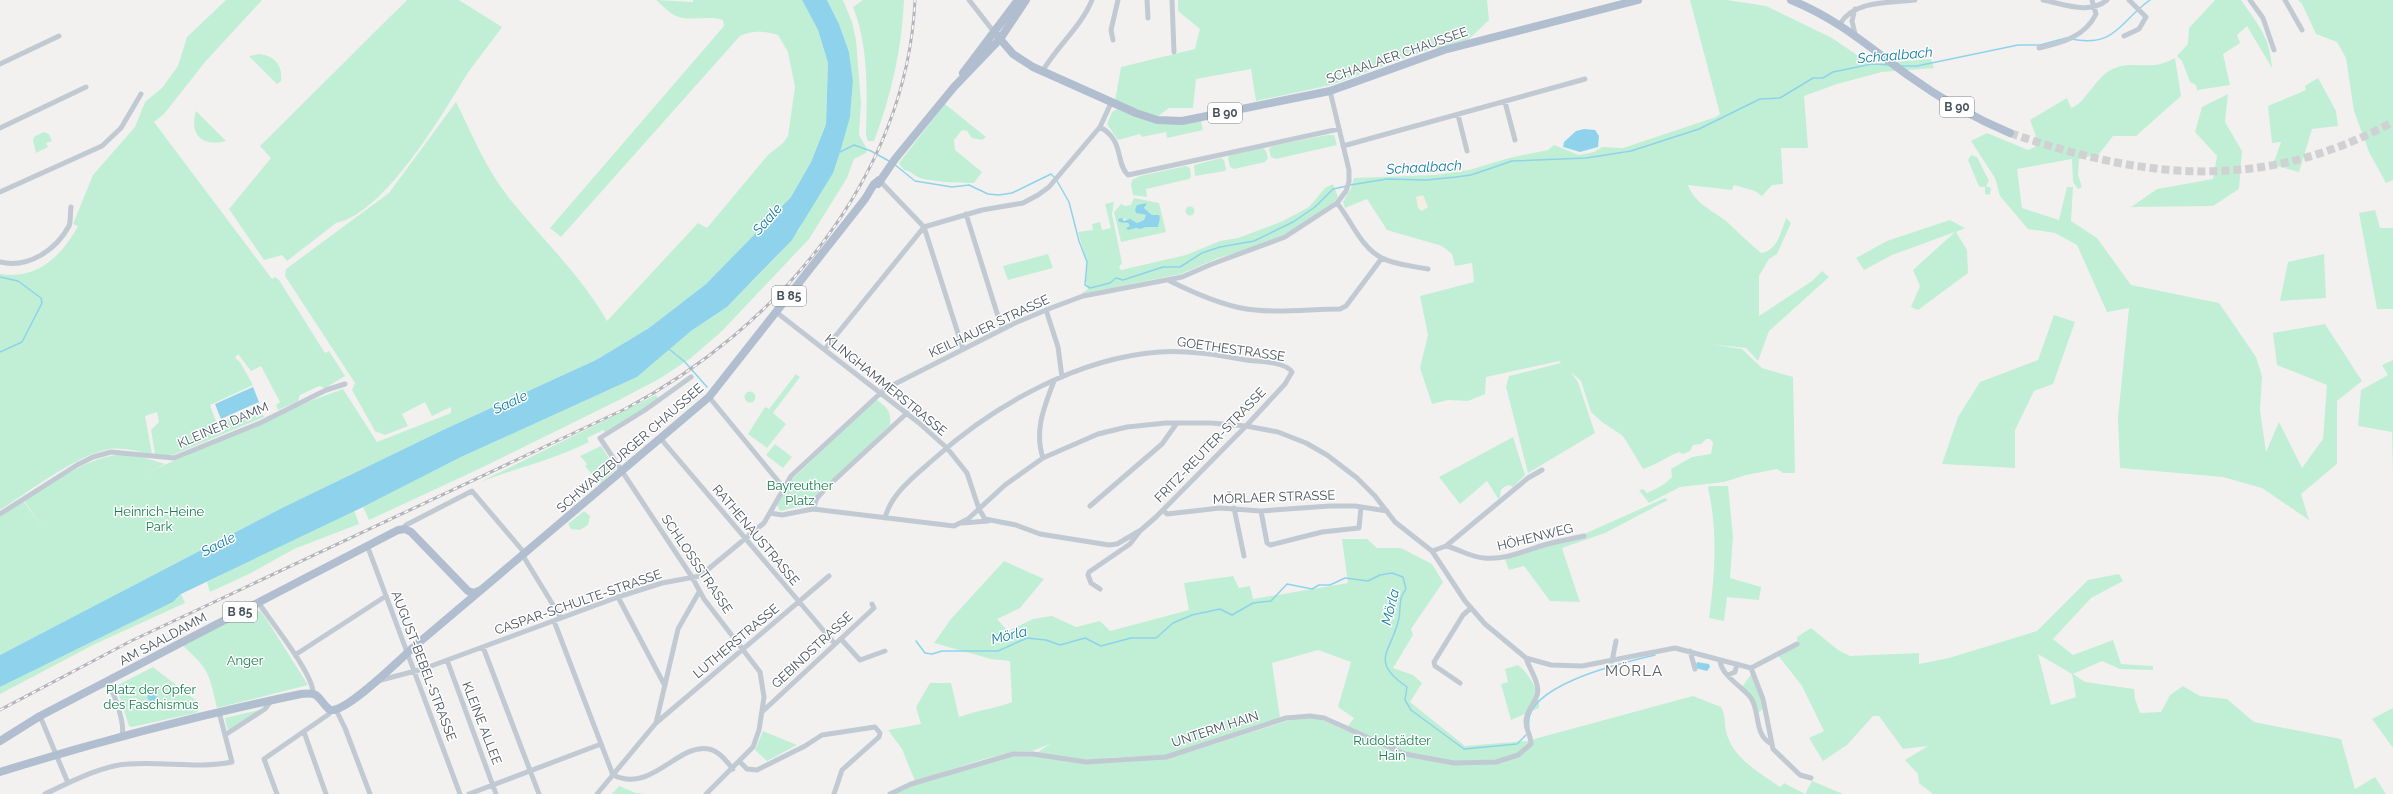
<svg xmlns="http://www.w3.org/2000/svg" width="2393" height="794" font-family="Raleway,sans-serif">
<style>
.green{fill:#c0efd5;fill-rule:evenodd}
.sand{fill:#f3efe2}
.water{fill:#8ed3eb}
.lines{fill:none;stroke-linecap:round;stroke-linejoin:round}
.stream{stroke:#8ed3eb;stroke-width:1.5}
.primary-tunnel{stroke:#d1d1d3;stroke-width:8;stroke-dasharray:8 4;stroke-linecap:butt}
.minor{stroke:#c1cad2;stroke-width:5}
.primary{stroke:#b1becf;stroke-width:8}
.rail-casing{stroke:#b3b5bb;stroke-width:3}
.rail{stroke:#fff;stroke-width:1.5;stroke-dasharray:4.5;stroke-linecap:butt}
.labels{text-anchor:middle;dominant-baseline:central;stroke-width:3;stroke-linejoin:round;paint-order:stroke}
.shield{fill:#fff;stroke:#7f878e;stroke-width:1}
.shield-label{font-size:12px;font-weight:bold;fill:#48535e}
.street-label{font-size:13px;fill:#48535e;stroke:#fff}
.park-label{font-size:13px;fill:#188051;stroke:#fff}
.water-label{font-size:14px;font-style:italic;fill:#0e7ca3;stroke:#fff}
.quarter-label{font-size:15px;letter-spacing:1px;fill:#5d6065;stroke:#fff}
</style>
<rect width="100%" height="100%" fill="#f3f1f0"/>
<!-- green -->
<path class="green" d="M226 0H262L205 62 164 114 154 122 272 279 275 277 279 280 325 353 329 351 345 376 325 388 319 386 300 395 298 401 278 410 276 405 280 402 261 366 251 371 238 354 235 358 240 362 253 385 210 405 217 424 258 406 264 417 171 456 155 454 151 430 159 422 157 412 145 416 152 454C139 452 122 447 109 449 75 456 30 491 0 510V274C37 280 62 256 78 226L73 224 93 175 135 127 145 102 162 88 178 66 187 37Z
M407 0H459L502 27C491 43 478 58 467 74 442 115 385 213 336 223L287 261 282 255 264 260 229 209 271 158 260 146Z
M656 0 693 2V0H802L818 30 828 63 826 123 811 162 791 197 706 284 649 328 596 360 443 430 282 508 0 655V515L23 500 44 531 24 500C51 484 79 463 110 456 126 452 149 459 165 464L146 473 310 401 343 389 377 442 451 413V407L432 416 425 402 402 414 408 426 385 435 375 431 352 390 355 383 285 276 286 269 389 193 456 102C472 134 486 169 509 198 541 238 581 275 607 321L698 223 707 228 768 155 783 143 788 136 795 87 788 52 778 35C767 31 749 30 739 37L561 237 550 228 724 26 723 20C709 15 693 21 679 17 670 14 663 6 656 0Z
M827 0H843L852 22 856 40 861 103 859 135 867 149 866 153 854 159 847 178 809 239 722 331 691 358 659 379 619 400 479 469 369 520 363 507 461 457 637 377 691 331 727 307 777 256 799 230 850 117 853 81 849 52 839 24Z
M863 0H904C902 49 891 96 874 141H868L866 135C867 93 869 47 853 7Z
M1178 0H1487L1489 20 1468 40 1437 49 1436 47 1331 85 1256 101 1251 69 1196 79 1193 108H1169L1157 117 1115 101 1121 67 1195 49 1200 29 1178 11Z
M1690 0H1727L1766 6 1832 38 1870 64 1931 59 1934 68 1882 72 1837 84 1804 96 1808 148H1781L1783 184 1772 185 1762 196 1755 191 1734 185 1732 190 1688 185C1694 203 1712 210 1726 221 1738 232 1749 243 1761 253 1777 251 1781 232 1786 218L1791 223 1777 254 1769 259 1759 276V316L1812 281 1822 271 1829 277 1769 331 1758 361 1746 348 1710 344 1742 349 1762 368 1793 377 1795 473H1783L1777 469 1746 475 1724 482 1680 487 1649 503 1639 490 1643 489 1647 493C1656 489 1665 485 1672 477L1671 469 1692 457 1711 454 1713 443 1710 439H1706L1701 444 1693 445 1690 451 1683 454 1679 452C1666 457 1656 465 1643 469L1623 436 1602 422 1591 412 1581 381 1571 372 1578 382 1595 433 1528 473 1506 387 1509 376 1561 363 1559 361 1486 377 1485 394 1468 401 1448 400 1432 404 1420 368 1428 335 1420 296 1474 282 1472 263 1455 266 1452 254 1442 246 1387 230 1367 199 1345 208 1343 202 1351 188 1354 178 1435 175 1469 170 1509 158 1548 150 1554 145 1579 155 1594 152 1602 147 1623 148 1716 117 1720 114Z
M2215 0H2241C2258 25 2270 36 2272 68L2247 26 2237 35 2240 43 2223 54 2230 85 2197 90 2196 85 2190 82 2182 61 2177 56 2188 44 2189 28Z
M2298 0H2393V180L2386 183 2369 152 2354 111 2346 58 2337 42 2316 34 2302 4Z
M258 54C274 55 283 65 281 81L277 84 249 56Z
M2175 58 2181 96 2136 136H2113L2099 154 2079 159 2078 175 2082 187 2078 189 2073 182 2072 159 2017 169 2022 208 2059 220 2067 187H2073L2071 221 2097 238 2131 285 2219 303 2256 357 2262 376 2260 410 2266 452 2279 422 2302 468 2323 439 2327 385 2277 365 2273 333 2325 324 2362 381 2337 401V464L2301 494 2309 520 2262 488 2223 477 2120 468 2118 418 2129 308 2107 312 2077 245 2055 233 2028 229 2000 196 1995 178 1971 141 1987 133 2028 150 2035 147 2036 136 2030 120 2067 98 2071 108C2085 104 2094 79 2111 70 2126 61 2145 68 2160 64 2165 63 2170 60 2175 58Z
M2318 78 2336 111 2338 126 2312 129 2299 172 2273 165 2281 142 2272 143 2268 106 2306 90 2305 86Z
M2228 94 2225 122 2242 151 2239 189 2213 206 2131 207 2157 189 2213 179 2217 156 2195 132 2202 107Z
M945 104 986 137 982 140 972 138 967 131 962 130 954 140 955 150 982 172 974 183C961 183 929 182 918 177 912 174 910 171 904 170L899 163Z
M1117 109 1131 115 1201 121 1203 130 1167 138 1166 132 1142 137 1140 134 1118 140 1107 124 1112 112Z
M196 111 226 141C202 147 189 135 196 111Z
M44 132 49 134 52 141 46 143 48 147 36 153 33 140 35 136Z
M1327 135H1334L1337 145 1276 159 1271 157 1269 149 1272 146Z
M1263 148 1266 151 1268 158 1265 162 1234 169 1230 167 1228 158 1230 155Z
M1971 155 1977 157 1989 181 1986 186 1991 188 1990 195 1985 194V187H1980L1978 184 1968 160Z
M1221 158 1224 160 1226 169 1225 171 1195 176 1194 165Z
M1186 166 1190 168 1191 177 1189 179 1146 189 1147 197 1133 195 1131 185 1132 180 1140 176Z
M1333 184 1338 197 1334 202 1291 232 1255 247 1218 258 1181 274 1081 294 1088 289 1086 282 1087 262 1078 232 1093 230 1092 224 1100 222 1102 230 1111 228 1105 204 1114 202 1112 214 1122 263 1119 267 1121 270 1186 255 1220 241 1238 238 1283 221 1309 207 1325 188Z
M1134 198 1159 203 1166 232 1121 242 1114 212 1121 204 1125 206 1131 205ZM1146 203 1144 208 1152 215 1160 217 1158 227H1146L1140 229 1134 228 1120 218 1137 223 1144 220 1146 215 1140 214Z
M1185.5 211a4.5 4.5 0 1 1 9 0a4.5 4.5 0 1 1-9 0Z
M2375 210 2380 228H2393V309H2377L2359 213Z
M1950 220 1965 228 1956 232 1967 250 1968 273 1918 310 1911 307 1920 286 1913 270 1955 232 1892 255 1864 270 1856 258 1887 241Z
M1048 254 1053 268 1008 280 1003 266Z
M2324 254 2326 298 2280 301 2288 262Z
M2054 315 2075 322 2053 384 2034 391 2015 430V468L1942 464 1958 417 1980 382 2038 360Z
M2393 360V477L2392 432 2358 426 2361 390 2388 375 2382 365Z
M796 374 800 377 773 413 786 424 767 448 748 434 765 407 769 409Z
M744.5 397a5.5 5.5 0 1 1 11 0a5.5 5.5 0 1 1-11 0Z
M656 395 658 398 648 407 606 433 603 430 587 438 589 442C554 460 516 468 480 482Z
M876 399C886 407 892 411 890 425L808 505 780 511 777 505 785 486Z
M1513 437 1525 475 1513 487 1509 485C1498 489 1502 491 1499 500L1487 481 1460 504 1439 477Z
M775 444 792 457 783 468 766 455Z
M601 446 616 469 600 484 585 466 587 464 580 456Z
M1709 486H1728L1733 537 1730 578 1761 587 1759 600 1727 597 1724 621 1709 618C1715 574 1718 532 1708 488Z
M1665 498 1668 500 1605 533 1562 548 1580 602 1550 601 1524 566 1509 570 1505 559 1582 535Z
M354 510 359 524 294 549 251 573 210 592 207 582Z
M584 511 590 516 588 525 580 530 571 529 568 524Z
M1342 539H1367L1377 548H1401L1432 564 1443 582 1411 629 1413 635 1393 668 1413 675 1422 683 1410 702 1465 746 1527 741 1693 696 1721 707C1726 716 1724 722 1726 731 1732 758 1760 773 1780 787L1784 783 1805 794 1812 781 1843 794H893L905 788 999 759 1037 753 1050 744 1032 751 1011 752 981 760 915 781 902 749 888 730 921 724 916 707 930 683H951L959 717C977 710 995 709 1012 702L1010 661 991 659 934 643 951 619 1004 561 1044 579 1020 608 997 619 1008 631 1033 619 1052 616 1076 627 1100 621 1110 631 1189 610 1184 583 1233 576 1239 588 1250 586 1253 599 1348 583ZM1318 650 1351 662 1338 707 1354 718 1345 730 1317 718H1296L1186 753 1105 762V758L1166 755 1280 718 1272 663Z
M2119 574 2123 581 2091 598 2053 639 2073 655 2113 640 2121 664 2153 666V670L2120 669 2102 661 2073 674 2085 682 2134 689 2135 699 2140 713 2161 712 2170 695 2183 686 2200 696 2227 699 2254 722 2341 739 2355 789 2375 777 2386 794H1933L1919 783 1918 774 1905 760 1928 746 1903 749 1879 716H1873L1847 745 1823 761 1809 738 1824 731 1802 686 1777 654 1798 644 1797 637 1811 628 1838 650 1850 656 1919 653V664L1949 658 2037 631 2088 580ZM2038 654 2072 674 2076 697 2051 705Z
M181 594 185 603 95 644 0 694V687L173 602Z
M254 609 261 612 267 620 308 685 217 708C209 674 210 670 183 646Z
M1518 665C1530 674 1540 692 1539 708L1511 720 1501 684 1508 682 1505 669Z
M153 667 198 702 199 710 195 713 132 727 129 726 117 689 118 685Z
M1752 673 1762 699 1763 709 1759 712 1742 687Z
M2393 708V748L2372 719Z
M263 709 228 732 225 718Z
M763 731 797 745 767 761 755 750Z
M619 786 636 793 646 794H612Z"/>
<!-- sand -->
<path class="sand" d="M1423 195 1428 207 1422 211 1418 208 1416 197Z"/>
<!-- water -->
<path class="water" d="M802 0H827L839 24 849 52 853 81 850 117 840 152 833 173 792 240 727 307 691 331 637 377 461 457 363 507 181 594 173 602 0 687V655L282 508 443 430 596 360 649 328 706 284 791 197 811 162 826 124 828 63 818 30Z
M1584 129 1595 130 1599 136 1598 147 1580 152 1563 147 1564 142 1576 131Z
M1147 203 1144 208 1152 215H1159L1160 218 1158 227H1146L1140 229 1136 228 1128 230 1126 228 1130 226 1128 223 1119 222 1118 219 1122 218 1124 221 1130 219 1137 223 1144 220 1146 215 1136 213 1135 210 1137 205Z
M253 387 259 402 221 419 215 404Z
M1697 662 1709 664 1710 667 1707 671 1695 668Z
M147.5 697a4.5 4.5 0 1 1 9 0a4.5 4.5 0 1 1-9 0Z"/>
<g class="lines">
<!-- stream -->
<path class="stream" d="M2071 39C2116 48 2119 22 2150 0
M1901 66H1917L2018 45H2040L2066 38
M840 152 854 145 871 151 889 161
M894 164 915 181 952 187 969 185 988 194 999 195 1012 193 1051 174 1055 178
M1057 181 1069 202 1079 241 1087 262 1085 285 1090 288 1110 283 1116 278 1123 280 1163 267H1180L1202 253 1220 247 1254 241 1293 222 1315 207 1333 189 1347 186
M1350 185 1387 179 1426 180 1456 177 1471 175 1512 161 1586 158 1631 151 1699 129 1760 99 1780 98 1813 78H1823L1833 72 1872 64 1889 65
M0 277 18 281 41 298 42 303 22 342 0 352
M669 349 685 362 707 387
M916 641 925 653 932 654 942 651H998L1027 638 1046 640 1060 645 1085 638 1101 646 1131 638H1156L1173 623 1192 615 1220 609 1232 615 1253 603 1271 601 1287 584 1312 589 1319 585H1330L1345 578 1368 581 1380 575 1392 573 1403 577 1406 589C1398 599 1401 606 1399 618 1392 652 1368 660 1407 687L1405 700 1411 710 1464 749 1517 744 1526 735
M1529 727C1521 685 1626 662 1655 655"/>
<!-- primary-tunnel -->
<path class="primary-tunnel" d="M2010 133C2146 180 2262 192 2393 122"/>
<!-- minor -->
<path class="minor" d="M969 0 994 32
M1147 0 1148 18
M1172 0 1174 52
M2043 0C2064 4 2089 15 2107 0
M2250 0 2263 18 2274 50
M2285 0 2302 30
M1855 9 1852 21 1855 34
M1840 24C1854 0 1890 3 1915 0
M2124 36 2139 29 2146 17 2129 0
M1113 40 1111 30 1118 0
M2039 48C2061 43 2085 37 2096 14L2092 0
M0 64 59 36
M1042 72C1057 46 1081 27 1092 0
M1505 102 1515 140
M1458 115 1467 151
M1100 127C1125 141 1115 163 1128 175L1339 129
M0 128 86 87
M1343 146 1585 79
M879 180 924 227 963 349
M0 192 102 146 121 128 141 94
M1337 203C1351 220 1361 248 1382 258 1395 265 1413 266 1428 269
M966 214 1002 329
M0 262C28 269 56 250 69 226 71 221 70 213 71 207
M1170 281C1192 292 1217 303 1241 308 1271 314 1309 309 1340 309L1346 306 1382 258
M1046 310 1058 347 1062 377
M776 312 919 423 947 448 967 473 979 509 985 519 1016 525 1040 534 1109 545 1117 544 1141 530 1156 517 1246 426 1285 384 1292 372C1285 361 1258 362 1246 360 1218 355 1188 350 1159 352 1078 358 994 405 935 458 917 474 891 493 885 518
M825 349 924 227 982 210 1023 203 1038 195 1049 187 1100 127 1111 103
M691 377 645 410 600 438 692 577 704 599 760 672 764 697 759 730 753 747 706 794
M709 397 783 487
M661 439 835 644
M1043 458C1034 431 1044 407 1054 381
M1090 506 1162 444 1177 423
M1234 508 1244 556
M813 509 817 498 826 488 907 413
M1163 510 1167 514 1220 508 1261 511 1330 506H1355L1387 511
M1261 511 1267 543 1270 545 1322 532 1359 528 1361 507
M770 513 782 515 813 509 954 526 968 519 1005 485 1043 458 1098 434 1127 427 1166 423H1211L1246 426 1278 432 1306 443 1327 455 1357 478 1375 496 1395 522 1432 551 1465 601 1485 624 1526 658 1551 665 1582 666 1675 648 1751 668 1763 699 1773 749 1800 775 1811 778
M0 514 77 465 93 457 111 452 174 458 260 423 326 390 345 384
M963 523 988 521
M403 529 406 525 472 491 522 550 525 559 561 618
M367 545 460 794
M1446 546C1459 549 1470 557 1484 558 1506 560 1524 551 1544 545 1557 541 1571 539 1584 536
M1432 551 1446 546 1528 478 1542 470
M1100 589 1091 583 1088 575 1089 572 1130 544 1140 531
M618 597 665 686
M258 602C270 620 314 675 313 693
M554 621 613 775C652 794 677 743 709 749 719 751 727 762 733 769
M841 639 860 660 885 651
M483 647 539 794
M1690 651 1695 669
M295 655 386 596
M447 660 496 794
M1720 660C1721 676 1742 686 1751 698 1760 711 1754 734 1770 743
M1612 661 1616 641
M1751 668 1797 644
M1728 675 1735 672 1737 664
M381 680 423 669 618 597 662 583 700 576 764 523 791 476 885 389 1015 323 1051 308 1083 296 1182 277 1212 264 1285 237 1337 203 1346 191 1349 182V170L1330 91
M105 683C114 687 125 725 122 735
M1460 683 1435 666 1434 662 1463 615 1471 608
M336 710 345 728 370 794
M762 712 874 608 872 604
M40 716 68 783
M656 723 829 576
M304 732 326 794
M225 735 265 709 272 700
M740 762 747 769 757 770 805 746 822 735 875 727 880 733 879 737 842 770 834 794
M45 794C68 783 103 765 128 764 163 761 198 769 232 762L219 712
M277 794 264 759 329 714 332 710
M469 794 601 744
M597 794 656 723 678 629 699 592
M890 794 911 784 1013 754H1033L1086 762 1166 757 1286 718 1310 716 1324 718 1405 754 1454 763 1496 762 1518 755 1531 744C1531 735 1525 729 1526 720 1527 711 1534 704 1537 695 1541 685 1529 668 1526 658"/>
<!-- primary -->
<path class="primary" d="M1791 0C1838 19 1869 47 1909 76 1941 99 1974 118 2010 133
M994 32 1013 54 1033 67 1136 113 1157 120 1182 121 1330 91 1444 50 1638 0
M963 73 1018 0
M878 184 895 159 954 87 1000 39 1026 0
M0 741 40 716 398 530 405 529 411 532 468 591 474 593 481 590
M0 772C99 741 200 715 301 694 322 691 317 700 330 710 347 713 401 658 416 645L709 397 865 199 874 184 879 180"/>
<defs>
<path id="rail" d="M0 710 131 641 625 409C777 329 907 177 915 0"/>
</defs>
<!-- rail casing -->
<use href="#rail" class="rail-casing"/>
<!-- rail -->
<use href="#rail" class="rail"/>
</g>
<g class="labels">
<!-- shield labels -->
<g class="shield">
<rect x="1940" y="97" width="34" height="20" rx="3"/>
<rect x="1208" y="103" width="34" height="20" rx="3"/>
<rect x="772" y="286" width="34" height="20" rx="3"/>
<rect x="223" y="602" width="34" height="20" rx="3"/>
</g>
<g class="shield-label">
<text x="1957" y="107">B 90</text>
<text x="1225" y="113">B 90</text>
<text x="789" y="296">B 85</text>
<text x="240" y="612">B 85</text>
</g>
<!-- street labels -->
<g class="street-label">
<text transform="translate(1397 55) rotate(-19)">SCHAALAER CHAUSSEE</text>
<text transform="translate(989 326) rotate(-25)">KEILHAUER STRASSE</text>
<text transform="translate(1231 349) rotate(8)">GOETHESTRASSE</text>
<text transform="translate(886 385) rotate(39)">KLINGHAMMERSTRASSE</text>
<text transform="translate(223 425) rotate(-23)">KLEINER DAMM</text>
<text transform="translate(1210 445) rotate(-46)">FRITZ-REUTER-STRASSE</text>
<text transform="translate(630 448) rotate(-41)">SCHWARZBURGER CHAUSSEE</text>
<text transform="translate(1274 497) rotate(-2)">MÖRLAER STRASSE</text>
<text transform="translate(756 535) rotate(50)">RATHENAUSTRASSE</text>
<text transform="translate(1535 537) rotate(-14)">HÖHENWEG</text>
<text transform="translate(697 564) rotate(56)">SCHLOSSSTRASSE</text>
<text transform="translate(578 602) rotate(-19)">CASPAR-SCHULTE-STRASSE</text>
<text transform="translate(163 639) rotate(-28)">AM SAALDAMM</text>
<text transform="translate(736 641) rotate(-40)">LUTHERSTRASSE</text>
<text transform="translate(812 650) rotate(-43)">GEBINDSTRASSE</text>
<text transform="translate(424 666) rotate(69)">AUGUST-BEBEL-STRASSE</text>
<text transform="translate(482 723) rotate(69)">KLEINE ALLEE</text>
<text transform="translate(1215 729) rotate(-18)">UNTERM HAIN</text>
</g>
<!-- park labels -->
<g class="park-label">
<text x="800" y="485">Bayreuther<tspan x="800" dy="15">Platz</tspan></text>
<text x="159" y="511">Heinrich-Heine<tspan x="159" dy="15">Park</tspan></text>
<text x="245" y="660">Anger</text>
<text x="151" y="689">Platz der Opfer<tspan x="151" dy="15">des Faschismus</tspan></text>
<text x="1392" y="740">Rudolstädter<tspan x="1392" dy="15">Hain</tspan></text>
</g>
<!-- water labels -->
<g class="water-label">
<text transform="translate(1895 55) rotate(-5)">Schaalbach</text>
<text transform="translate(1424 167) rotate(-3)">Schaalbach</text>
<text transform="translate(767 219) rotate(-48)">Saale</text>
<text transform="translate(510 402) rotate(-25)">Saale</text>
<text transform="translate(218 544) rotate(-27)">Saale</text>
<text transform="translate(1390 607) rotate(-76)">Mörla</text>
<text transform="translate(1009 635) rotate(-14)">Mörla</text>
</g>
<!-- quarter labels -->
<g class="quarter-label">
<text x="1634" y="671">MÖRLA</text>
</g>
</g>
</svg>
